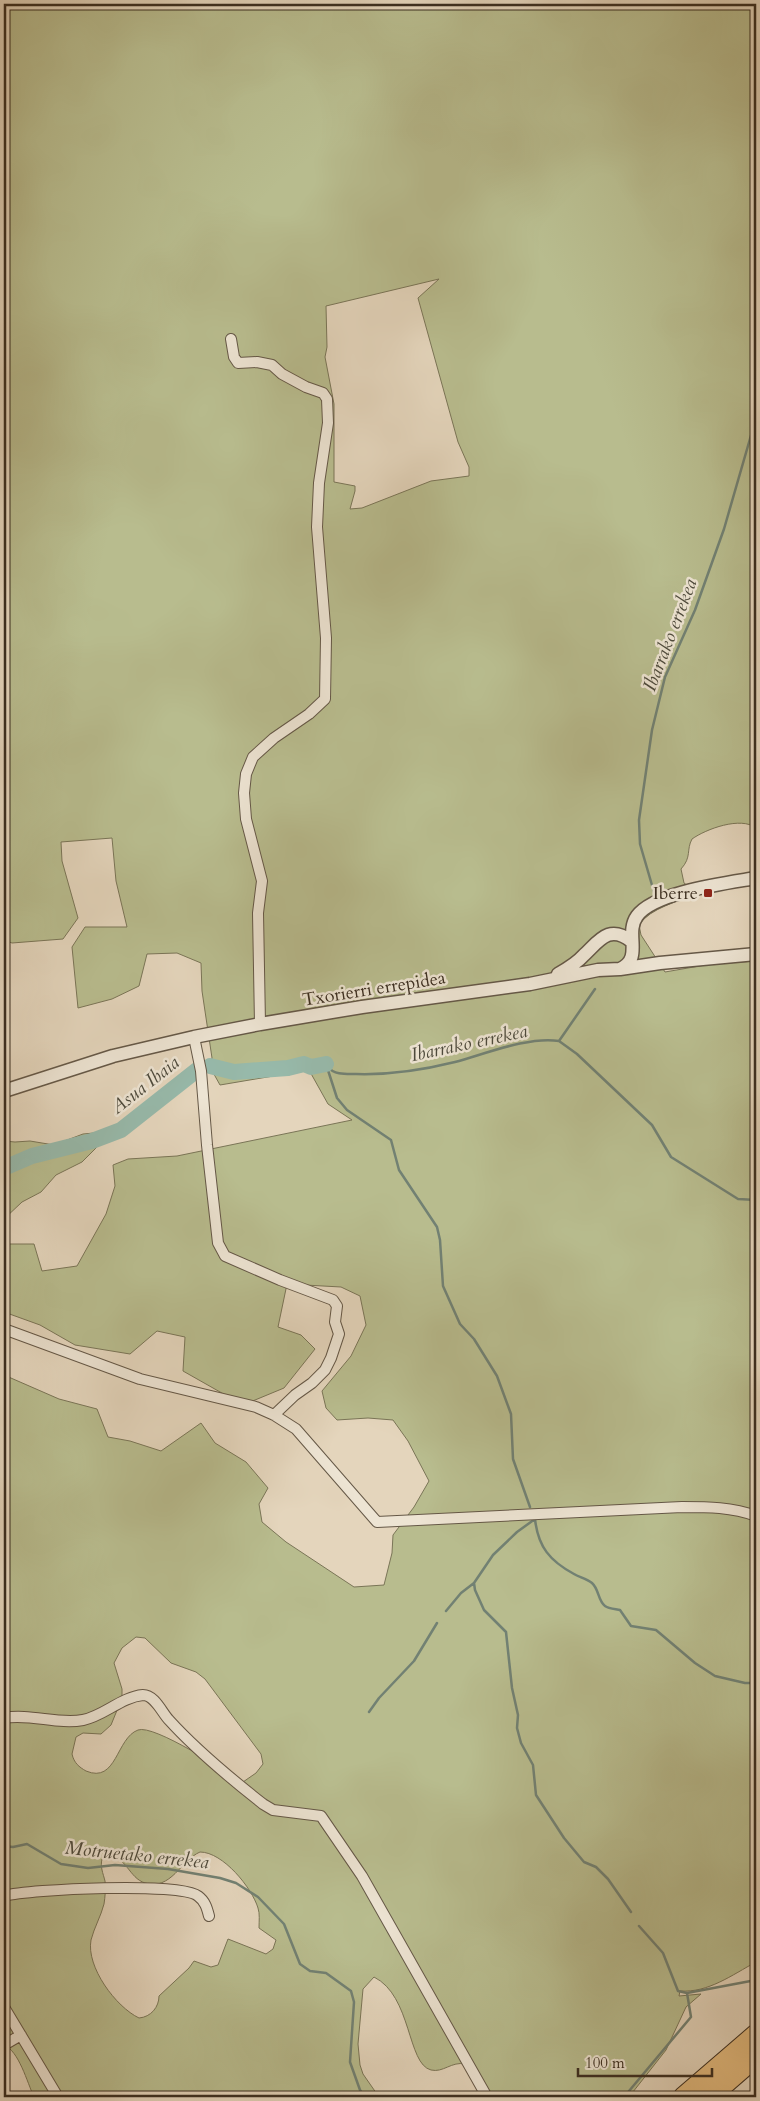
<svg xmlns="http://www.w3.org/2000/svg" width="760" height="2101" font-family="Cardo,serif">
<style>
.green{fill:#b8bc8e;stroke:#7a7557;fill-rule:evenodd}
.lines{fill:none;stroke-linecap:round;stroke-linejoin:round}
.stream{stroke:#728173;stroke-width:2.5}
.river{stroke:#97b9aa;stroke-width:16}
.minor-casing{stroke:#655847;stroke-width:12}
.tertiary-casing{stroke:#655847;stroke-width:15}
.motorway-casing{stroke:#3b2e20;stroke-width:21}
.minor{stroke:#ede4d3;stroke-width:10}
.tertiary{stroke:#ede4d3;stroke-width:12}
.motorway{stroke:#e2ba7e;stroke-width:19}
.poi-dot{fill:#8f2418;stroke:#ede4d3;stroke-width:2}
.labels{text-anchor:middle;dominant-baseline:central;stroke-width:5;stroke-linejoin:round;paint-order:stroke}
.poi-label{font-size:18px;fill:#3b2e20;stroke:#ede4d3;text-anchor:end}
.street-label{font-size:18px;fill:#3b2e20;stroke:#ede4d3}
.water-label{font-size:19px;font-style:italic;fill:#4d4a3c;stroke:#ede4d3}
</style>
<rect width="100%" height="100%" fill="#e4d5bc"/>
<filter id="stains"><feTurbulence type="fractalNoise" baseFrequency=".004" numOctaves="4"/><feColorMatrix values="0 0 0 0 .2 0 0 0 0 .09 0 0 0 0 .02 0 0 0 .5 -.17"/></filter>
<radialGradient id="worn" r=".72"><stop offset=".6" stop-color="#630" stop-opacity="0"/><stop offset="1" stop-color="#630" stop-opacity=".3"/></radialGradient>
<!-- green -->
<path class="green" d="M4 4H756V828C741 816 706 829 692 839 686 850 692 857 681 869L684 883 696 892C678 903 651 907 639 925L641 935 665 972 711 964 756 961V1962C732 1975 708 1993 680 1991L679 1996 701 1994 686 2007 666 2050 629 2097H489L465 2064C452 2061 443 2073 431 2070 407 2064 412 1996 374 1977L363 1989 358 2044 360 2065 363 2074 379 2097H34C27 2082 19 2051 4 2045V1375L59 1399 97 1409 108 1437 130 1441 161 1451 201 1423 215 1443 246 1462 268 1488 259 1504 262 1522 286 1542 354 1587 384 1585 392 1553 393 1535 414 1507 429 1481 408 1441 393 1420 368 1418 337 1420 326 1408 322 1391 351 1356 366 1325 360 1296 341 1287 287 1284 278 1327 301 1335 315 1349 284 1388 243 1405 183 1371 185 1337 157 1331 130 1354 75 1345 40 1325 4 1312V1244H34L42 1271 77 1266 106 1214 115 1186 113 1165 128 1159 177 1156 352 1120 328 1104 309 1070 220 1085 210 1067 212 1058 202 991 201 963 177 953 147 954 139 986 112 999 78 1008 72 947 85 927H127L116 881 112 838 61 842 62 861 78 918 63 939 12 943 4 940ZM439 279 418 298 458 442 469 467V476L431 481 362 508 350 509 355 491V486L334 482V404L325 357 327 347 326 306ZM136 1637 145 1638 171 1663 196 1672 205 1679 261 1754 263 1764 256 1773 243 1782C227 1772 154 1724 138 1730 116 1738 117 1784 86 1771 79 1767 74 1763 72 1754L76 1737 83 1733 101 1734 111 1725 122 1698V1689L114 1663 122 1648ZM200 1852C223 1852 252 1888 258 1908 260 1914 259 1921 259 1928L276 1940 273 1949 266 1954 228 1939 218 1965 211 1967 194 1961 189 1968 159 1996C159 2007 151 2017 139 2018 116 2007 86 1967 91 1940 94 1928 101 1916 104 1904 105 1898 106 1887 105 1881 103 1873 100 1867 102 1859L108 1855C126 1856 129 1878 145 1883 171 1891 181 1860 200 1852Z
M94 1133H104L99 1145 82 1162 56 1175 41 1192 22 1202 4 1219V1141L15 1142 30 1141 54 1145 83 1134Z"/>
<g class="lines">
<!-- stream -->
<path class="stream" d="M654 892 640 844 639 820 652 730 665 677 695 610 724 529 754 425 756 391
M559 1041 577 1054 652 1125 671 1157 738 1199 756 1200
M326 1064 337 1098 347 1110 391 1140 399 1170 437 1227 440 1240 443 1286 460 1324 474 1339 497 1376 511 1414 513 1459 530 1507
M328 1067C334 1075 346 1074 356 1074 388 1075 423 1070 455 1062 485 1054 529 1036 559 1041L595 989
M535 1519 517 1532 493 1555 474 1583 475 1590 484 1610 506 1632 512 1688 518 1715 517 1728 521 1743 533 1765 536 1795 564 1838 584 1862 596 1867 608 1879 631 1912
M535 1519C538 1547 550 1561 574 1574 579 1577 587 1579 592 1583 599 1589 598 1601 605 1606 609 1609 616 1609 620 1610L631 1626 656 1630 695 1663 715 1676 745 1683H756
M446 1611 461 1593 474 1583
M369 1712 379 1698 414 1661 437 1623
M4 1846 13 1847 27 1844 61 1864 88 1868 115 1865 168 1869 220 1878 236 1883 258 1897 284 1924 300 1964 310 1971 326 1973 351 1991 354 2002 350 2062 360 2090 365 2097
M687 1993 756 1980
M624 2097 691 2017 687 1993 678 1991 663 1953 639 1926"/>
<!-- river -->
<path class="river" d="M210 1066 234 1072 288 1068 304 1064 311 1067 326 1064
M4 1168 32 1156 92 1141 121 1130 197 1070"/>
<defs>
<path id="minor" d="M231 339 234 357 238 363 257 362 272 365 282 374 306 387 323 393 327 399 328 423 319 483 317 527 326 638 325 699 309 714 274 738 253 757 246 774 244 793 246 819 262 881 258 913 260 1024
M194 1037 201 1071 207 1145 218 1243 225 1256 280 1280 333 1300 337 1306 335 1322 339 1334 331 1358 325 1370 312 1383 295 1395 274 1415
M4 1329 140 1379 256 1407 274 1415 296 1429 377 1522 682 1507C708 1507 732 1507 756 1516
M4 1718C30 1713 58 1725 83 1720 104 1716 121 1697 143 1695 155 1695 162 1713 169 1720 197 1751 230 1778 263 1804L273 1810 321 1816 362 1876 487 2097
M4 1896C30 1889 181 1882 198 1896 205 1901 207 1908 209 1916
M4 2007 58 2097
M4 2045 21 2035"/>
<path id="tertiary" d="M620 969C644 958 624 934 637 916 654 892 727 883 756 878
M558 974C567 969 577 963 584 955 599 941 609 924 631 941
M4 1091 113 1056 194 1037 260 1024 362 1007 530 984 598 970 620 969 660 963 756 954"/>
<path id="motorway" d="M683 2097 756 2034
M710 2097 756 2057"/>
</defs>
<!-- minor casing -->
<use href="#minor" class="minor-casing"/>
<!-- tertiary casing -->
<use href="#tertiary" class="tertiary-casing"/>
<!-- motorway casing -->
<use href="#motorway" class="motorway-casing"/>
<!-- minor -->
<use href="#minor" class="minor"/>
<!-- tertiary -->
<use href="#tertiary" class="tertiary"/>
<!-- motorway -->
<use href="#motorway" class="motorway"/>
</g>
<!-- markers -->
<rect class="poi-dot" x="703" y="888" width="10" height="10" rx="2.5"/>
<g class="labels">
<!-- poi labels -->
<g class="poi-label">
<text x="698" y="893">Iberre</text>
</g>
<!-- street labels -->
<g class="street-label">
<text transform="translate(374 989) rotate(-9)">Txorierri errepidea</text>
</g>
<!-- water labels -->
<g class="water-label">
<text transform="translate(670 635) rotate(-69)">Ibarrako errekea</text>
<text transform="translate(469 1043) rotate(-12)">Ibarrako errekea</text>
<text transform="translate(145 1085) rotate(-38)">Asua Ibaia</text>
<text transform="translate(137 1855) rotate(6)">Motruetako errekea</text>
</g>
</g>
<!-- margin -->
<rect width="760" height="2101" fill="none" stroke="#e4d5bc" stroke-width="20"/>
<rect x="5" y="5" width="750" height="2091" fill="none" stroke="#3b2e20" stroke-width="2.5"/>
<rect x="10" y="10" width="740" height="2081" fill="none" stroke="#3b2e20"/>
<!-- scale -->
<path d="M578 2068v8h134v-8" fill="none" stroke="#3b2e20" stroke-width="2.5"/>
<text x="585" y="2068" font-size="15" fill="#3b2e20" stroke="#ede4d3" stroke-width="4" paint-order="stroke">100 m</text>
<rect width="100%" height="100%" filter="url(#stains)"/>
<rect width="100%" height="100%" fill="url(#worn)"/>
</svg>
